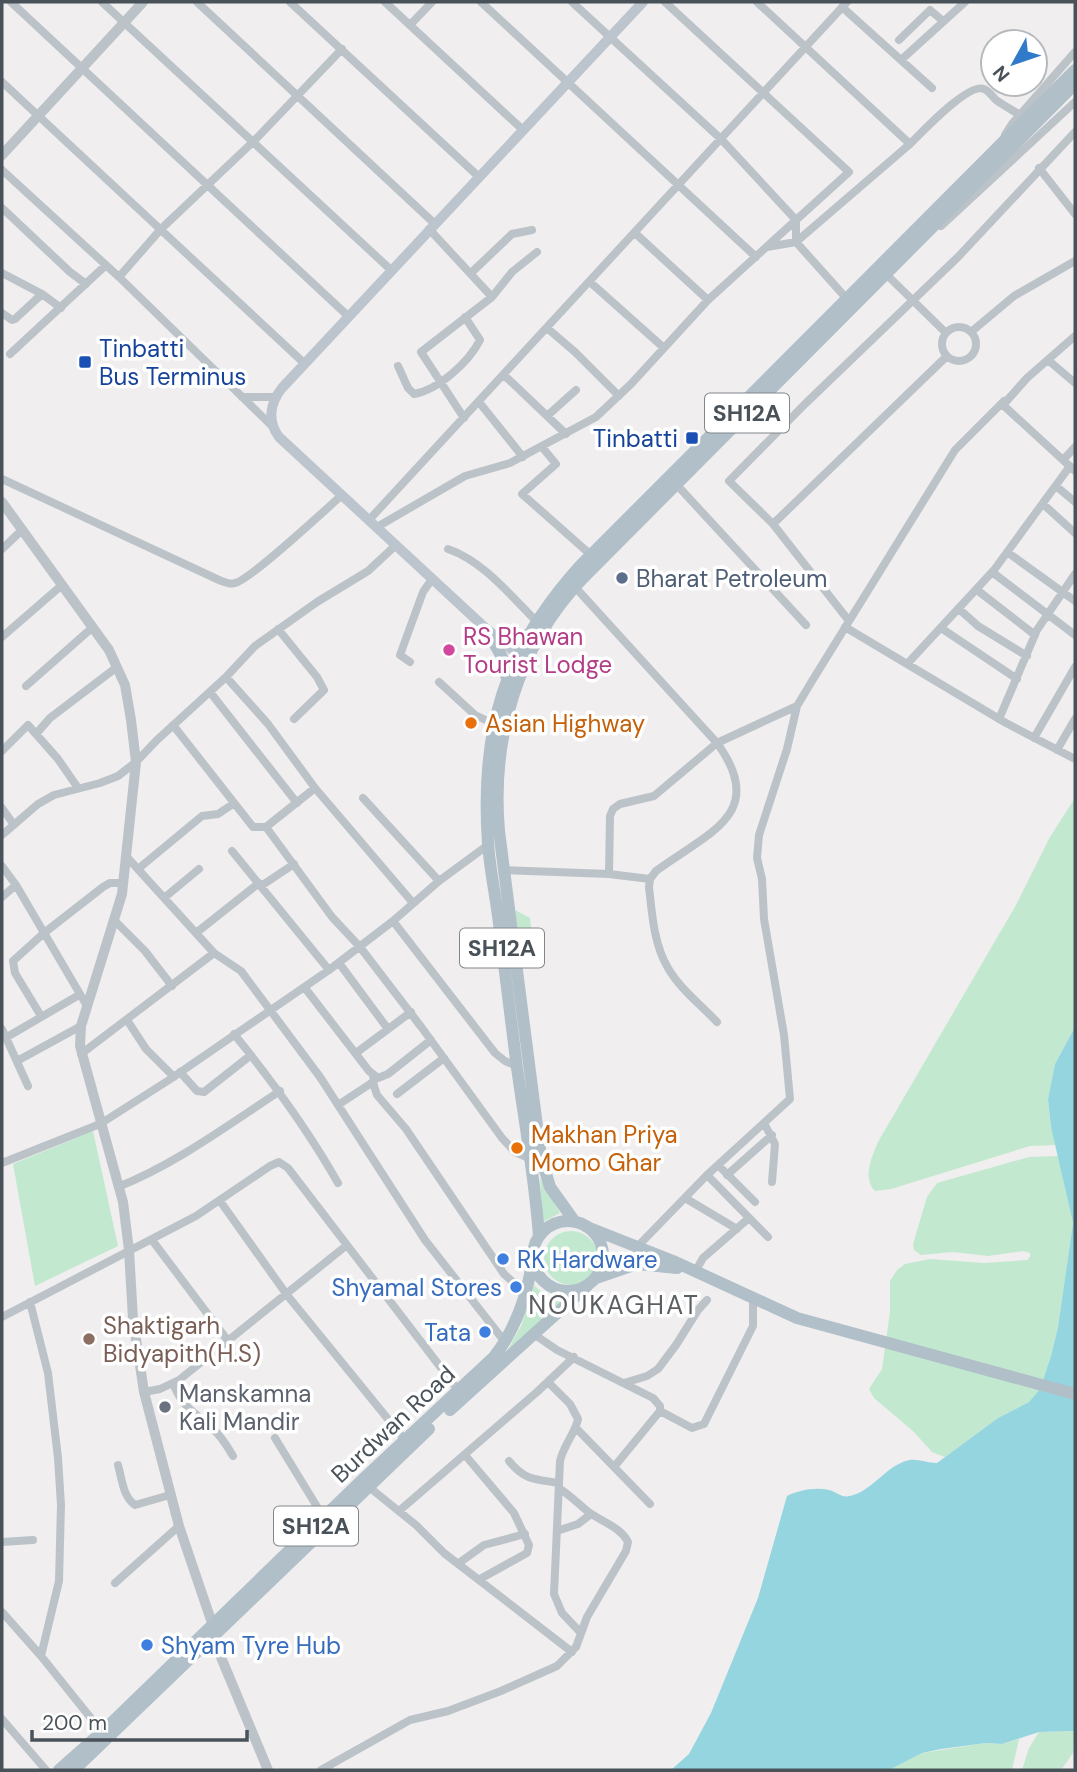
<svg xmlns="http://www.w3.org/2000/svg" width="1077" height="1772" font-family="'DM Sans',sans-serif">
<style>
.green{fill:#c2e9cf}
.water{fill:#94d5e0}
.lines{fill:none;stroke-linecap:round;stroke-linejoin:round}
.minor{stroke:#bbc3c9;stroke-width:8}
.tertiary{stroke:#bbc3c9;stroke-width:10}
.secondary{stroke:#bcc5cd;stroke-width:10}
.primary{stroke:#b1bfc9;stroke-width:12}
.transit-dot{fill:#1a4fb4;stroke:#fff;stroke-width:2.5}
.service-dot{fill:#5c6f8a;stroke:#fff;stroke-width:2.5}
.hotel-dot{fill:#d1479c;stroke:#fff;stroke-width:2.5}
.food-dot{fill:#e8710a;stroke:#fff;stroke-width:2.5}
.shop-dot{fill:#3f7fe0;stroke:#fff;stroke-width:2.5}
.education-dot{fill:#8d6e63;stroke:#fff;stroke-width:2.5}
.worship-dot{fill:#6b7280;stroke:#fff;stroke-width:2.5}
.labels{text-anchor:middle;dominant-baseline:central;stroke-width:7;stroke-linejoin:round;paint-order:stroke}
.shield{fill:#fff;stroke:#80868b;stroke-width:2}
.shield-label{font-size:23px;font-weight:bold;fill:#495259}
.transit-label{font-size:24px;fill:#164399;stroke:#fff;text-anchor:start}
.service-label{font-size:24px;fill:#4e5e75;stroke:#fff;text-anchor:start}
.hotel-label{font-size:24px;fill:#b23c85;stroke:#fff;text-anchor:start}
.food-label{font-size:24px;fill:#c56008;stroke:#fff;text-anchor:start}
.shop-label{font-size:24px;fill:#366cbe;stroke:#fff;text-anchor:start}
.education-label{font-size:24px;fill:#785e54;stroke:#fff;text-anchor:start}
.worship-label{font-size:24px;fill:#5b616d;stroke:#fff;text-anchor:start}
.street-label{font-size:24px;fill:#495259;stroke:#fff}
.neighbourhood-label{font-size:26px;letter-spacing:2px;fill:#5b5f62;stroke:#fff}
</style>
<rect width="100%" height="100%" fill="#f0eeee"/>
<!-- green -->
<path class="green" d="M1075 798V1027L1055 1064 1048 1099 1051 1127 1056 1145 1030 1146 891 1189 875 1191C862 1179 872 1156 878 1142L1016 905 1050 837Z
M515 910 530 918 532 935 520 948Z
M93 1131 118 1246 35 1286 13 1164Z
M1058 1156 1073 1223 1058 1327 1051 1356 1040 1389 1029 1402 998 1418 945 1457 932 1452 914 1432 874 1398 869 1389 882 1369 890 1312V1281L897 1270 905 1264 930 1259 984 1263 1027 1260 1030 1257V1253L1023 1251 988 1256 953 1252 921 1255 914 1250 913 1244 927 1197 937 1183 1029 1157Z
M540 1178 560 1213 543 1222Z
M544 1258a27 27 0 1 1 54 0a27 27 0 1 1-54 0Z
M534 1285 548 1298 563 1303 507 1351 521 1326Z
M1075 1731 1073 1753 1061 1770H1022L1029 1748 1039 1732Z
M1019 1739 1012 1770H889L922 1753 986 1743 1002 1744Z"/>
<!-- water -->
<path class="water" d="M1075 1027V1731L1039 1732 1002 1744 986 1743 941 1749 922 1753 889 1770H671L689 1754 711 1713 758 1598 787 1496C799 1490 816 1487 829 1490 837 1492 841 1498 850 1496 873 1491 887 1464 910 1460 918 1459 928 1463 937 1463L998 1418 1029 1402 1040 1389 1051 1356 1058 1327 1073 1223 1051 1127 1048 1099 1055 1064Z"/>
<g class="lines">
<!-- minor -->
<path class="minor" d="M11 2 348 316
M102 2 391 270
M197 2 435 224
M290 2 479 177
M385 2 523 130
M481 2 756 257
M572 2 721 139 796 220V242L847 299
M757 2 910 144 796 242 767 247
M842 7 932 88
M410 25 432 2
M899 40 930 10 943 21
M901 60 965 2
M2 82 304 363
M1005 135 1012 124 1075 52
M910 144C922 132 969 82 984 89 989 91 992 96 996 100 1003 105 1012 110 1020 115
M1039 168 1075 214
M2 170 119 277 273 427
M2 208 70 272 86 284
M941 226 1075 102
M429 229 492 297
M635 233 708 300
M2 273 42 294 61 308
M471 273 512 234 532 230
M887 275 946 333
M119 277 161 229 254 141 342 49
M590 282 664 348
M2 313 12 320 15 319 42 294
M942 344a17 17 0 1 1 34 0a17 17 0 1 1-34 0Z
M547 328 575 352 619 396
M971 332 1014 296 1075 261
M1075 336 1027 378 1003 405 1075 471
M10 354 106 265
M1048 360 1075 383
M398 366 408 388 414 394C438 390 469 362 480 340L465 317
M504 375 566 434
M242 397H275
M479 402 523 457
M547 416 576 390
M464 418 421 352 492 297 512 272 537 252
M542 447 556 464 522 494 591 555
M1063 460 1075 447
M2 479 219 580C224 582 230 585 235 583 250 580 326 509 342 495
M676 484 806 625
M1056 486 1075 502
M1043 504 1075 533
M369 520 847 2
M773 524 947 356
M377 527 465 476 510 463 596 417 631 384 708 300 849 172 665 2
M2 549 22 530
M448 549C483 561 510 595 536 621
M1007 552 1075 601
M992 572 1075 635
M575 587 717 743C769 814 707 833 656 871L650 879 649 887C652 914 654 945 668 968 680 989 701 1005 717 1022
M977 590 1035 635
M959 609 978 626 1027 656
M849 621 773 524 729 481 806 403 958 257 1075 132
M845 627 1006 723 1075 759
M941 628 1017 679
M278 629 317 677 324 690 294 719
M2 637 62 585
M410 662 400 655 423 592 432 579
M908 663 994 570 1070 466
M226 677 268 724 315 788 413 903
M439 682 475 715 494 724
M26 686 93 627
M210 692 297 803
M999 719 1037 630 1075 574
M173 725 253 827H266L315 788
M36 734 50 718 117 667
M1034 738 1075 667
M1057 750 1075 719
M2 751 28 725 58 759 78 788
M363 798 439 881
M2 808 14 825
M266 827 332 917 360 947 422 1028 502 1138 515 1152 531 1159
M2 835 38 804 54 795 100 783 118 776 136 762 157 740 226 677 255 646 317 602 368 571 396 545
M232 851 329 970
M126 856 214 953 241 971 320 1077 425 1240 505 1342
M2 866 16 885 87 1006
M138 869 202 816 218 814 233 804
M504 870 609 874 650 879
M609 874 610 816 613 809 620 804 654 796 717 743 797 706
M261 886 294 864
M2 897 16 885
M164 898 199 869
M115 921 145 951 172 986
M393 921 495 1053 505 1061 517 1066
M196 933 259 883
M339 963 388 1029
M305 988 369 1071 378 1078 388 1074 431 1040
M41 1016 15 973 13 961 44 933 103 887 110 883H124
M127 1020 146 1049 174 1077
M2 1029 28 1086
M234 1034C273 1082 308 1130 338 1183
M7 1037 79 995
M356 1053 411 1012
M81 1054 214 953
M17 1061 81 1026
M180 1072 197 1091 204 1092 251 1055
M373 1075 374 1086 377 1095 406 1129 504 1274 515 1284 527 1287
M397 1094 444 1058
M338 1105 373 1082
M764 1123 775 1144 772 1182
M2 1163 100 1124 169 1080 329 970 393 921 439 881 488 845
M718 1165 755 1202
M707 1175 768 1237
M727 1175 772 1135
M118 1187C176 1164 228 1125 280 1091
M685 1198 737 1229
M220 1201 287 1295 405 1440
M152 1240 228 1341
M638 1246 707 1175 790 1099 784 1035 764 919 762 879 757 858 759 835 787 749 797 706 812 681 955 450 1004 401
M695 1272 703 1258 749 1218
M30 1302 48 1373 58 1458 61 1505 59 1581 41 1656 102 1732
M2 1317 196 1216 270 1166 279 1162 288 1168 458 1390
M535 1335 557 1350 653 1398 660 1406V1411L614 1467
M548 1382 570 1404 578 1419C575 1434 564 1444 560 1461L554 1594 562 1613 581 1633
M173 1383C182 1408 195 1412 213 1429 222 1437 227 1446 233 1456
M624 1383 647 1376 658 1369 676 1345 698 1310 707 1300
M144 1392 160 1389 179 1380 347 1245
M660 1411 692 1428 704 1424 753 1326V1298
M576 1428 650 1504
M275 1438 324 1518
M465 1455 514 1513 529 1545 527 1553 480 1579
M509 1461C525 1481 536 1479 559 1483
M118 1465C122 1479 123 1497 135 1505L170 1495
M369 1487 416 1525 444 1553 572 1652
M399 1511 537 1392 574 1357
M557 1531 578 1524 591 1514
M2 1542 33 1540
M459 1563 484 1545 525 1534
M115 1583 179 1526
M2 1612 41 1656
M2 1719 46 1770
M321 1770 410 1720 448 1711 501 1691 557 1666 576 1647 587 1617 626 1551 628 1542C620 1526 599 1521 586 1510 577 1502 569 1495 559 1488"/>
<!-- tertiary -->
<path class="tertiary" d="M2 155 143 2
M2 502 109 650 125 685 131 720 136 762 122 894 81 1026 80 1046 123 1202 129 1250 133 1319 144 1392 179 1526 213 1626
M213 1638 268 1770"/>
<!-- secondary -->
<path class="secondary" d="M524 660 481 624 279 437C267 421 270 403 282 388L643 2"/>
<!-- primary -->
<path class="primary" d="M490 636 502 657 506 676
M500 638 527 635
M533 1256a35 35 0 1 1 70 0a35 35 0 1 1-70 0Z
M575 1222 550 1187 541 1157 499 831C491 739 517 647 582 579L1075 84
M587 1227 673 1261 797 1318 1075 1394
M539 1236C535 1180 525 1124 517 1068 511 1023 506 977 500 932 497 902 490 872 488 843 480 730 504 650 580 566L1075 70
M596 1278 637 1264 677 1268
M450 1410 587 1286
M59 1770 102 1732 361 1481 494 1357C517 1327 528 1293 533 1257
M74 1770 429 1429"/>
</g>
<!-- markers -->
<g class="transit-dot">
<rect x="78" y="355" width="14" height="14" rx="3.5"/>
<rect x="685" y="431" width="14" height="14" rx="3.5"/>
</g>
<circle class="service-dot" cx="622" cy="578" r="7"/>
<circle class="hotel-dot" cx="449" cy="650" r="7"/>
<g class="food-dot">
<circle cx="471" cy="723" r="7"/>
<circle cx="517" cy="1148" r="7"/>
</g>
<g class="shop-dot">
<circle cx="503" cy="1259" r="7"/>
<circle cx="516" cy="1287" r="7"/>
<circle cx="485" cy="1332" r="7"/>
<circle cx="147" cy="1645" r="7"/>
</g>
<circle class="education-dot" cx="89" cy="1339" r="7"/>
<circle class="worship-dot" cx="165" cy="1407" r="7"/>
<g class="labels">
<!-- shield labels -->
<g class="shield">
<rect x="705" y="393.5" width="84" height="39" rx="5"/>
<rect x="460" y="928.5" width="84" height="39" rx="5"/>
<rect x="274" y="1506.5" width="84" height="39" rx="5"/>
</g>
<g class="shield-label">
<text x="747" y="413">SH12A</text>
<text x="502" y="948">SH12A</text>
<text x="316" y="1526">SH12A</text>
</g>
<!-- transit labels -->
<g class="transit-label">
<text x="99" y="348">Tinbatti<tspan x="99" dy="28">Bus Terminus</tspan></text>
<text x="678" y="438" text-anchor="end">Tinbatti</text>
</g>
<!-- service labels -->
<g class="service-label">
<text x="636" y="578">Bharat Petroleum</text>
</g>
<!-- hotel labels -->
<g class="hotel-label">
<text x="463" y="636">RS Bhawan<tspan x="463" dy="28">Tourist Lodge</tspan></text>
</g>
<!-- food labels -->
<g class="food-label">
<text x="485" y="723">Asian Highway</text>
<text x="531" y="1134">Makhan Priya<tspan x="531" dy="28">Momo Ghar</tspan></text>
</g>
<!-- shop labels -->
<g class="shop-label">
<text x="517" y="1259">RK Hardware</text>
<text x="502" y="1287" text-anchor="end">Shyamal Stores</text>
<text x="471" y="1332" text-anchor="end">Tata</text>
<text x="161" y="1645">Shyam Tyre Hub</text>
</g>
<!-- education labels -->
<g class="education-label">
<text x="103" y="1325">Shaktigarh<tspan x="103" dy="28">Bidyapith(H.S)</tspan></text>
</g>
<!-- worship labels -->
<g class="worship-label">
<text x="179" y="1393">Manskamna<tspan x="179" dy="28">Kali Mandir</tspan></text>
</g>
<!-- street labels -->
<g class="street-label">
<text transform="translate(393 1424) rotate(-43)">Burdwan Road</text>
</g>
<!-- neighbourhood labels -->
<g class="neighbourhood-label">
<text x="614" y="1305">NOUKAGHAT</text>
</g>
</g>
<!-- border -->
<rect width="1077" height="1772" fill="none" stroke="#495259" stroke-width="7"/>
<!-- north arrow -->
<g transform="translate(1014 63) rotate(230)"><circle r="33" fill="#ffffff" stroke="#b6babd" stroke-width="2"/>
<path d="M0-5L12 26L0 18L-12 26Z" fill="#307bc9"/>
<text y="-10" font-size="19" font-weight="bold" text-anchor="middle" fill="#495259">N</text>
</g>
<!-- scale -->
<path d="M32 1730v10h215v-10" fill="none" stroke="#495259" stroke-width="3.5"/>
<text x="42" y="1730" font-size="21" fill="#495259" stroke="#ffffff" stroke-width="5" paint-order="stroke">200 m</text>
</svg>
